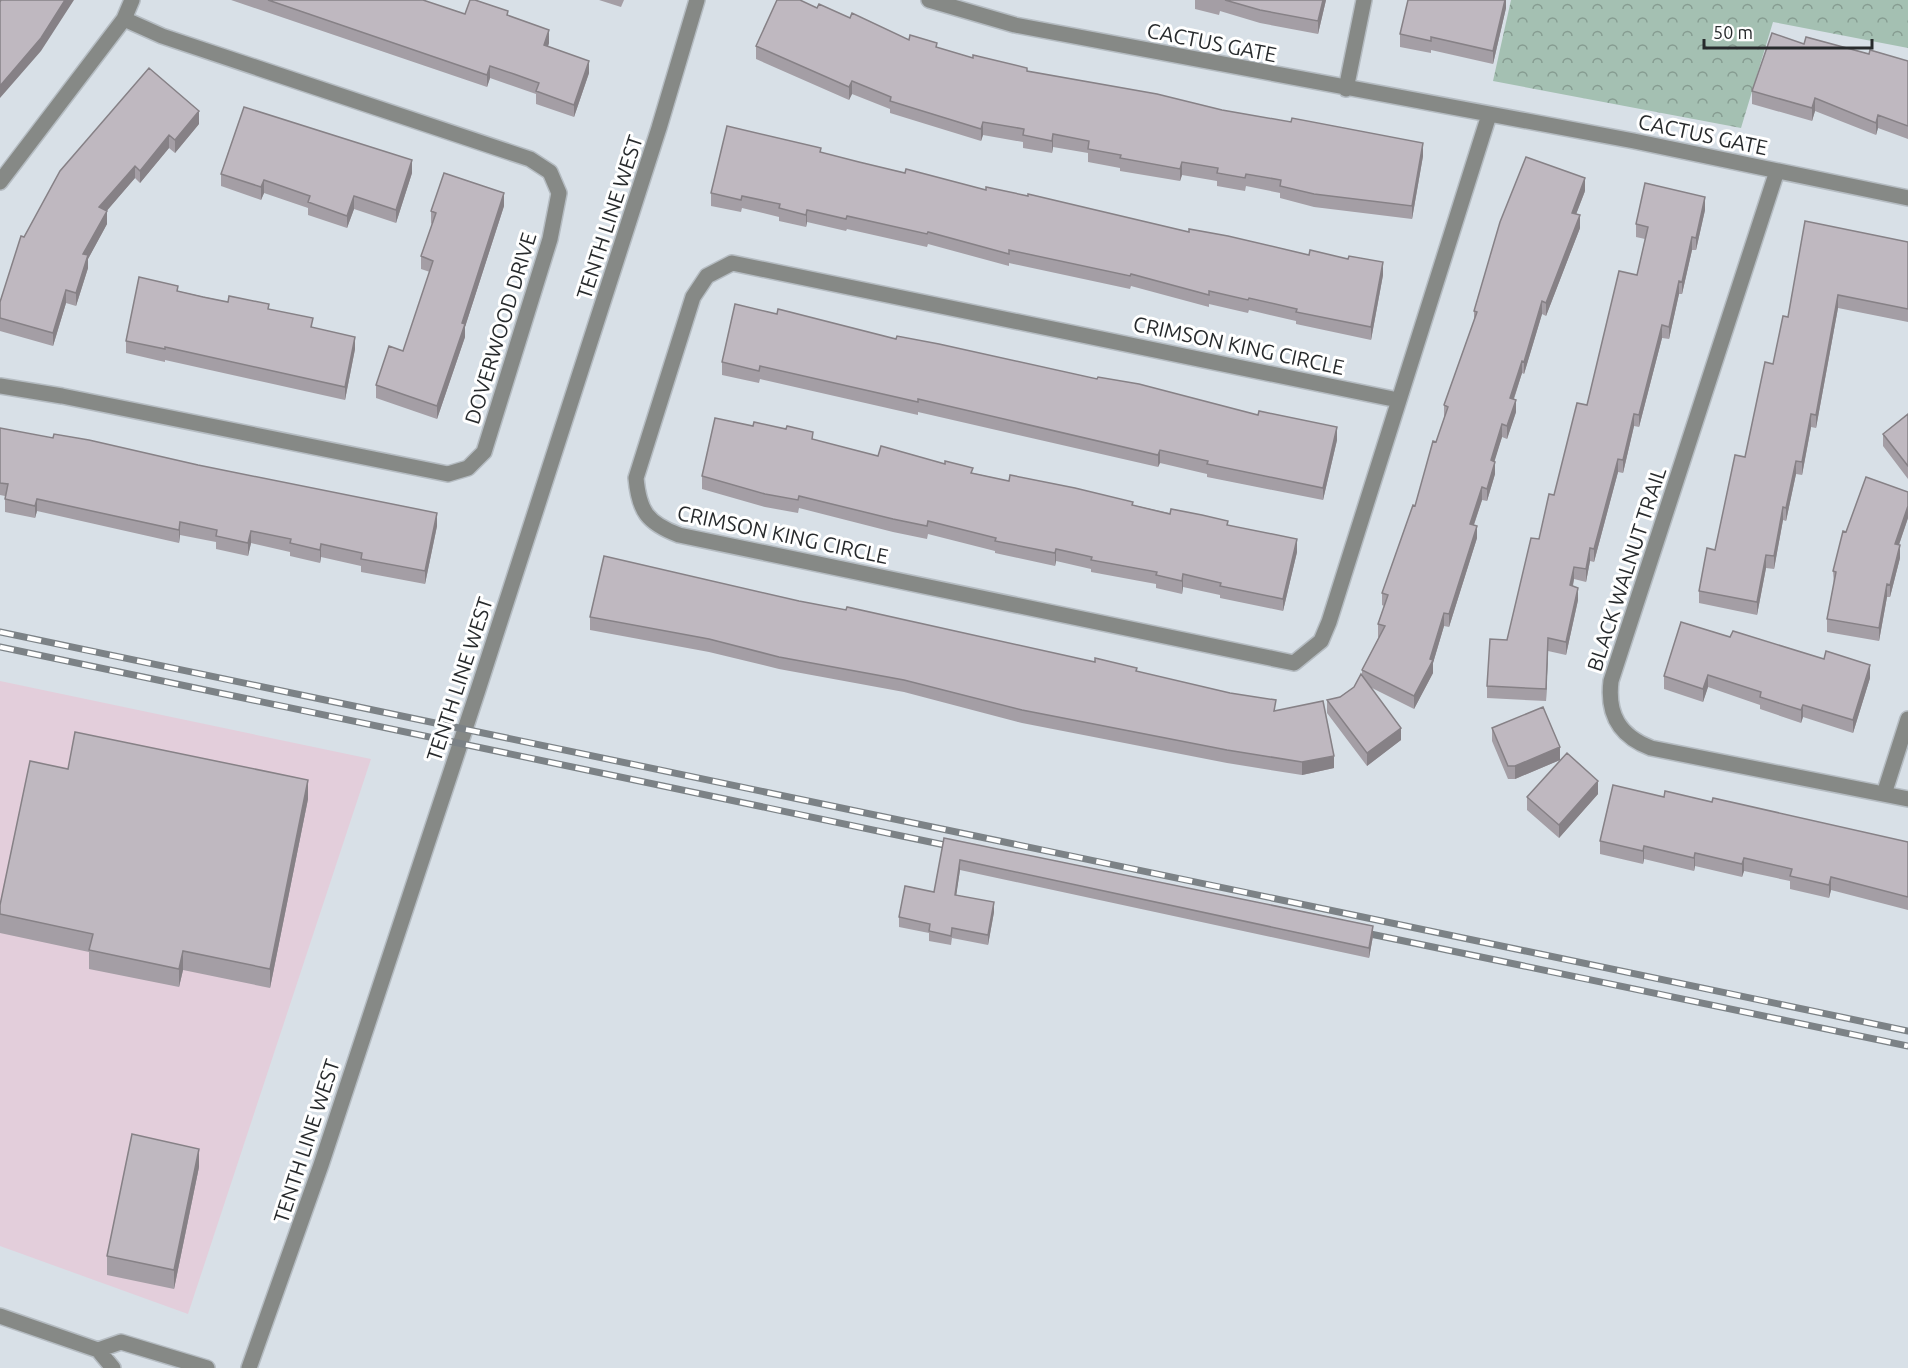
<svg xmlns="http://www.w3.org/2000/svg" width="1908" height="1368" font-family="Ubuntu,sans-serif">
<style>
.commercial{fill:#e3cedb}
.park{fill:url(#park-crowns)}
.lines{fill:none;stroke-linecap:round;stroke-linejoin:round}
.minor-casing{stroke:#b5bcc2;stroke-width:18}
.minor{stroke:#868986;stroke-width:15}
.rail-casing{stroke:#7c8286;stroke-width:7}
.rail{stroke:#fff;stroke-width:4.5;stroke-dasharray:14;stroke-linecap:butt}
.wall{fill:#a49ea5}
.shaded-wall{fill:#868186}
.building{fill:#bfb8c0;stroke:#868186;stroke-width:1.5}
.labels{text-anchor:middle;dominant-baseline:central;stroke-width:6;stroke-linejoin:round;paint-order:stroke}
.street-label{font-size:21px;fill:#272a2c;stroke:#fff}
</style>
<defs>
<pattern id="park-crowns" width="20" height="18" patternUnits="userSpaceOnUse" patternTransform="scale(1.5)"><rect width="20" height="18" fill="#a4c0b2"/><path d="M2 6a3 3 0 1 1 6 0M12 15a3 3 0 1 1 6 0" fill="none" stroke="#869c91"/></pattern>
</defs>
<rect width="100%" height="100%" fill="#d8e0e7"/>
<!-- commercial -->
<path class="commercial" d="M0 681 371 759 188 1314 0 1246Z"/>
<!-- park -->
<path class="park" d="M1511 0H1908V48L1773 22 1741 128 1493 81Z"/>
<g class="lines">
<defs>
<path id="minor" d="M929 0 1015 25 1634 141 1908 198
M1346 89 1364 0
M1777 171 1611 681C1607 714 1619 736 1651 748L1908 799
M0 182 124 19 132 0
M0 386 62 396 448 474 468 468 484 452 550 239 559 193 550 172 530 159 162 36 124 19
M1398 400 732 263 707 276 693 297 636 478C639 511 647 523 679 535L1294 663 1321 641 1329 622 1489 115
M1884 794 1908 719
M0 1316 98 1350 113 1368
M98 1350 121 1342 207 1368
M249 1368 321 1165 478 690 659 128 697 0"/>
</defs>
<!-- minor casing -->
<use href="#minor" class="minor-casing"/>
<!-- minor -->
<use href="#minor" class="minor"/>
<defs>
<path id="rail" d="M0 632 1908 1031
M0 647 959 848
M1356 931 1908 1046"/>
</defs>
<!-- rail casing -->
<use href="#rail" class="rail-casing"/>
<!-- rail -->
<use href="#rail" class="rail"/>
</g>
<!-- wall -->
<path class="wall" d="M231 0H423L465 14 508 16 549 43 548 46 589 73 574 117 536 104V94L490 78 487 87Z
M599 0H624L621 7Z
M1195 0H1326L1318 34 1260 23 1220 11 1219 15 1195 9Z
M1506 0V8L1493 64 1431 50V53L1400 47V34Z
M817 8 850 18 909 40 973 58 1027 71 1423 156 1412 219 1314 207 1280 198V193L1246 186 1245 191 1217 186V181L1182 175 1180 181 1120 171V168L1088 162V153L1053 147 1052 153 1023 148V142L983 135 981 141 890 113V109L852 94 849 100 756 59V46Z
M1804 44 1908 61V139L1878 128 1876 135 1815 111 1812 121 1752 104V91Z
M199 124 175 153 169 148 140 183 135 178 106 211 107 224 88 259V268L76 306 66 303 53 346 0 331V302L60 171Z
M821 153 905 173 1189 232 1383 275 1371 340 1296 324V321L1249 310 1248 313 1209 304V307L1131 286 1130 289 1009 263V266L928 244 927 247 847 229 846 231 807 222 806 227 779 221V217L742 208 741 212 711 206V193Z
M412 173 396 223 354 209 347 228 308 215V208L264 193 261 200 221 186V174Z
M1585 191 1576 214 1580 228 1546 316 1542 314 1524 374 1522 373 1514 399 1516 412 1507 439 1502 437 1494 461 1495 474 1487 501 1482 500 1474 525 1477 538 1449 627 1444 626 1433 663V673L1414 709 1370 687 1401 740 1367 766 1327 713V700L1340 697 1354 687 1362 676V670L1379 637H1378V624L1384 606 1382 605V593L1415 506 1444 418V405L1474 321V311Z
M504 206 465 327V337L437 419 376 398V385L403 351 430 272 421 269V256L432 224 431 223V211Z
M1705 210 1696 250H1692L1682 294H1679L1669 339 1662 338 1639 427 1634 426 1623 473 1618 472 1594 562 1590 561 1586 582 1574 579 1573 586 1578 600 1566 655 1548 651 1546 701 1487 698V686L1507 640 1539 539 1554 495 1587 405 1637 275 1645 239 1636 237V224Z
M1908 242V322L1838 308 1816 428 1811 427 1802 475 1796 474 1786 521 1783 520 1774 569 1766 568 1757 615 1699 603V591L1715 550 1745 457 1788 317Z
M178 291 228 302 269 309 313 328 355 349 345 400 165 360V362L126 353V341Z
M777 314 896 339 1337 440 1323 500 1207 477V474L1160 463 1158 467 918 412V415L760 379 759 383 722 375V362Z
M1908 414V479L1883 446V434Z
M753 426 786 429 813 440 878 456 973 473 1009 481 1133 505 1228 526 1297 552 1283 611 1220 598V595L1183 587 1182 594 1156 588V584L1091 572V569L1056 561 1055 566 995 553V551L928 534 927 539 893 532 799 508 798 513 765 507 702 489V476Z
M0 428 437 526 425 584 361 572V566L321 557 320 563 290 556V552L251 543 248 556 216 549V542L180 535 179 543 37 511 35 518 5 512V496L0 495Z
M1908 492V518L1899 545 1900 558 1890 597H1887L1879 641 1827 632V619L1834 584 1833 571 1846 532Z
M799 601 1137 671 1276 711 1334 768 1302 775 1227 763 1022 723 904 692 779 669 709 652 590 630V617Z
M1730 637 1870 678 1853 733 1803 717 1801 723 1760 709V705L1708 687 1703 702 1664 689V676Z
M1492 728 1560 760 1515 779H1508L1492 741Z
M68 769 308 799 270 988 183 970 179 987 89 969V952L0 933V905Z
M1598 794 1559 838 1527 810V797Z
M1664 797 1712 802 1908 842V910L1831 890 1829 898 1790 889V881L1744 871 1742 877 1695 866 1694 871 1644 859 1643 864 1600 854V841Z
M944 838 1373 936 1369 958 960 870 956 895 994 912 988 945 952 938 951 945 929 941V933L899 927V917L934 892Z
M199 1167 174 1289 107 1275V1256Z"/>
<!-- shaded-wall -->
<path class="shaded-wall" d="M65 0H74L41 51 0 98V86Z
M1323 0H1326L1318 34V21Z
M1505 0H1506V8L1493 64V51Z
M549 30V43L544 58V45Z
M589 61V73L574 117V105Z
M490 66V78L487 87V75Z
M852 81V94L849 100V87Z
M1815 98V111L1812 121V108Z
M199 111V124L175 153V140Z
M1878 115V128L1876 135V123Z
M983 122V135L981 141V129Z
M1053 134V147L1052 153V141Z
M169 135V148L140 183V171Z
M1423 143V156L1412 219V206Z
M412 160V173L396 223V210Z
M1182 162V175L1180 181V169Z
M135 166V178L99 220V207Z
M1585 178V191L1572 225V213Z
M264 180V193L261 200V187Z
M504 193V206L465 327V337L437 419V406L462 323Z
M354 196V209L347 228V216Z
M1705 197V210L1696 250V238Z
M807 210V222L806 227V215Z
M107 211V224L88 259V268L76 306V293L83 254Z
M1580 215V228L1546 316V303Z
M1692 237V250L1682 294V282Z
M1383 262V275L1371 340V327Z
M1679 281V294L1669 339V327Z
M66 290V303L53 346V333Z
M1838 295V308L1816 428V415Z
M1542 301V314L1524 374V362Z
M1662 325V338L1639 427V415Z
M355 337V349L345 400V387Z
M1522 361V373L1510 410V398Z
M1516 400V412L1507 439V426Z
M1634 414V426L1623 473V460Z
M1811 414V427L1802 475V462Z
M1502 424V437L1491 473V460Z
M1337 427V440L1323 500V488Z
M1160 450V463L1158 467V455Z
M1618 459V472L1594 562V549Z
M1796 461V474L1786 521V508Z
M1495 462V474L1487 501V489Z
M1482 487V500L1470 536V524Z
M37 499V511L35 518V506Z
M1908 506V518L1895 556V544Z
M1783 507V520L1774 569V556Z
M437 513V526L425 584V571Z
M180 522V535L179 543V530Z
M1477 526V538L1449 627V614Z
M251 531V543L248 556V543Z
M1297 539V552L1283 611V599Z
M321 544V557L320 563V550Z
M1900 545V558L1890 597V585Z
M1590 548V561L1586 582V569Z
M1056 549V561L1055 566V553Z
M1766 555V568L1757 615V602Z
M1574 567V579L1570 598V585Z
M1183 574V587L1182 594V581Z
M1887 584V597L1879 641V628Z
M1578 588V600L1566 655V642Z
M1444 613V626L1433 663V673L1414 709V696L1430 659Z
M1548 638V651L1546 701V689Z
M1870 665V678L1853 733V720Z
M1708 675V687L1703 702V689Z
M1803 705V717L1801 723V710Z
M1401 728V740L1367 766V753Z
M1560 747V760L1515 779V766Z
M1334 756V768L1302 775V762Z
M308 780V799L270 988V969Z
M1598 781V794L1559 838V825Z
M1644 846V859L1643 864V851Z
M1695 853V866L1694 871V858Z
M1744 858V871L1742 877V864Z
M960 860V870L955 904V895Z
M1831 877V890L1829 898V885Z
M994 902V912L988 945V935Z
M1373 926V936L1369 958V948Z
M183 951V970L179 987V969Z
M199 1149V1167L174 1289V1270Z"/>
<!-- building -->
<path class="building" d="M1 0H65L41 38 0 86V2Z
M268 0H423L465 14 470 0H475L508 11 507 15 549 30 544 45 589 61 574 105 536 91 539 83 514 74 490 66 487 75Z
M777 0H800L817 8 819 4 850 18 852 13 909 40 910 35 937 43 936 47 973 58V55L1027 68V71L1157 94 1222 110 1291 122 1292 118 1423 143 1412 206 1314 194 1280 186 1281 180 1246 174 1245 178 1217 173 1218 168 1182 162 1180 169 1120 158 1121 155 1088 149 1089 141 1053 134 1052 141 1023 135 1024 129 983 122 981 129 890 101 891 97 852 81 849 87 756 46Z
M1225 0H1323L1318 21 1260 10Z
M1408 0H1505L1493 51 1431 37V41L1400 34Z
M1772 33 1804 44 1806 37 1869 54 1870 50 1908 61V126L1878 115 1876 123 1815 98 1812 108 1752 91Z
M149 68 199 111 175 140 169 135 140 171 135 166 99 207 107 211 83 254 88 255 76 293 66 290 53 333 0 318V302L21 236 24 237 60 171Z
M244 107 412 160 396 210 354 196 347 216 308 202 310 196 264 180 261 187 221 174Z
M727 126 821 148 820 152 859 162 905 173 906 169 986 190V187L1028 196V194L1189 232V229L1228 236 1309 255 1310 250 1348 259 1349 256 1383 262 1371 327 1296 312 1297 309 1249 298 1248 300 1209 291V295L1131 274 1130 276 1009 250V254L928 232 927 234 847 216 846 219 807 210 806 215 779 208 780 204 742 196 741 200 711 193Z
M1526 157 1585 178 1572 213 1580 215 1546 303 1542 301 1524 362 1522 361 1510 398 1516 400 1507 426 1502 424 1491 460 1495 462 1487 489 1482 487 1470 524 1477 526 1449 614 1444 613 1430 659 1433 660 1414 696 1362 670 1385 626 1378 624 1388 595 1382 593 1413 505 1415 506 1433 441 1436 442 1448 407 1444 405 1477 312 1474 311 1500 222Z
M444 173 504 193 462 323 465 324 437 406 376 385 389 346 403 351 433 261 421 256 436 213 431 211Z
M1645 183 1705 197 1696 238 1692 237 1682 282 1679 281 1669 327 1662 325 1639 415 1634 414 1623 460 1618 459 1594 549 1590 548 1586 569 1574 567 1570 585 1578 588 1566 642 1548 638 1546 689 1487 686 1490 639 1507 640 1531 538 1539 539 1549 494 1554 495 1577 403 1587 405 1619 271 1637 275 1648 227 1636 224Z
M1805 221 1908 242V309L1838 295 1816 415 1811 414 1802 462 1796 461 1786 508 1783 507 1774 556 1766 555 1757 602 1699 591 1707 548 1715 550 1735 455 1745 457 1765 362 1773 364 1783 316 1788 317Z
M139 277 178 286 177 291 203 297 228 302 229 296 269 304 268 309 313 318 311 327 355 337 345 387 165 347V349L126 341Z
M735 304 777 314 778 309 896 339 897 336 939 344 1097 379 1098 377 1139 384 1258 415 1259 411 1337 427 1323 488 1207 464 1208 461 1160 450 1158 455 918 399V402L760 366 759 371 722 362Z
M1908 414V466L1883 434Z
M715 418 753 426 754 422 786 429 787 426 813 432 812 439 878 456 881 446 945 464V461L973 468 971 473 1009 481 1010 475 1075 488 1133 502 1132 505 1170 514 1171 509 1202 515 1228 521 1227 525 1297 539 1283 599 1220 586 1221 583 1183 574 1182 581 1156 575 1157 572 1091 560 1092 557 1056 549 1055 553 995 541 996 538 928 521 927 526 893 519 799 496 798 500 765 494 702 476Z
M0 428 53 438 54 434 89 440 198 465 437 513 425 571 361 559 362 553 321 544 320 550 290 543 291 539 251 531 248 543 216 536 217 530 180 522 179 530 37 499 35 506 5 499 8 484 0 483Z
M1866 477 1908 492V506L1895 544 1900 545 1890 585 1887 584 1879 628 1827 619 1836 572 1833 571 1843 531 1846 532Z
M604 556 799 601 846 610 847 607 1095 662V658L1137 668 1136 671 1230 693 1276 700 1274 711 1323 701 1334 756 1302 762 1227 750 1022 710 904 680 779 657 709 639 590 617Z
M1681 622 1730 637 1733 631 1824 659 1826 651 1870 665 1853 720 1803 705 1801 710 1760 697 1761 692 1708 675 1703 689 1664 676Z
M1361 674 1401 728 1367 753 1327 700 1340 697 1354 687Z
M1543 707 1560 747 1515 766H1508L1492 728Z
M75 732 308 780 270 969 183 951 179 969 89 950 93 934 0 914V905L30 761 68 769Z
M1567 753 1598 781 1559 825 1527 797Z
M1613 785 1664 797 1665 791 1712 802 1713 798 1908 842V897L1831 877 1829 885 1790 876 1792 869 1744 858 1742 864 1695 853 1694 858 1644 846 1643 851 1600 841Z
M944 838 1373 926 1369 948 960 860 955 895 994 902 988 935 952 928 951 936 929 931 930 924 899 917 905 886 934 892Z
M132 1134 199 1149 174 1270 107 1256Z"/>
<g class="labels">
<!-- street labels -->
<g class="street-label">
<text transform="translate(1212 42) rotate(11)">CACTUS GATE</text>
<text transform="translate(1703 134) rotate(12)">CACTUS GATE</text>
<text transform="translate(609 217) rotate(-72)">TENTH LINE WEST</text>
<text transform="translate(500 328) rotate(-73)">DOVERWOOD DRIVE</text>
<text transform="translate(1239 345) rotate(12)">CRIMSON KING CIRCLE</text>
<text transform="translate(783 534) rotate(12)">CRIMSON KING CIRCLE</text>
<text transform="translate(1626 569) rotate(-72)">BLACK WALNUT TRAIL</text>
<text transform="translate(459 679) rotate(-72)">TENTH LINE WEST</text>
<text transform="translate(306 1141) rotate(-72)">TENTH LINE WEST</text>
</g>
</g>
<!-- scale -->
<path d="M1704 39v9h168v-9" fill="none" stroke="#272a2c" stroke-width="3"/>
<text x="1713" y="39" font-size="18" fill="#272a2c" stroke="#ffffff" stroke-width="4.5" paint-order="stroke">50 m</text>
</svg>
